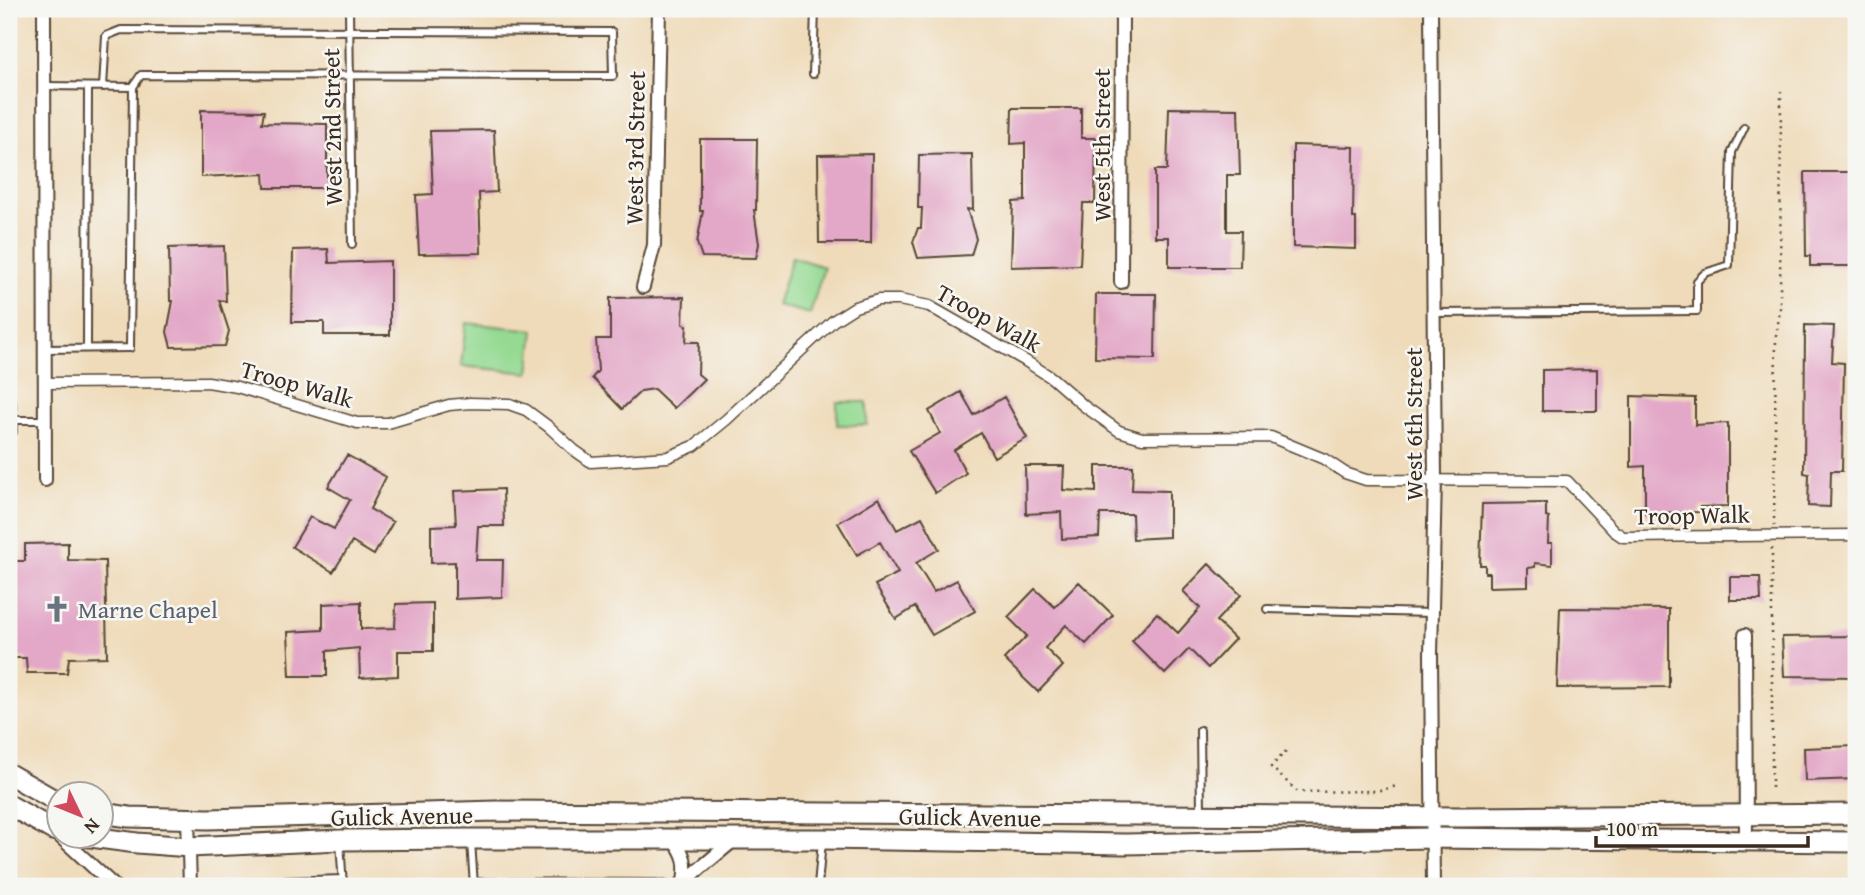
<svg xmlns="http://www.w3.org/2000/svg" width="1865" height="895" font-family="'Gentium Book Plus',serif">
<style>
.green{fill:#95da93;stroke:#688258;stroke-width:2}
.building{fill:#e3a8c8}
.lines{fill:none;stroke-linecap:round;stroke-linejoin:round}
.service-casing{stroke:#564535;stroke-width:10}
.pedestrian-casing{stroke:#564535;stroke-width:13}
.minor-casing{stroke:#564535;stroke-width:16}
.primary-casing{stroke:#564535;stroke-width:23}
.path{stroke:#564535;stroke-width:2.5;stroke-dasharray:2 5;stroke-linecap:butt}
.service{stroke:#fff;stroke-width:6}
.pedestrian{stroke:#fff;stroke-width:10}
.minor{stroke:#fff;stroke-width:12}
.primary{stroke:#fff;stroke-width:19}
.labels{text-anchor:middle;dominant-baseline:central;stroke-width:5;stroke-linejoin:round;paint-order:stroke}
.street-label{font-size:24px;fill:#3b2a1e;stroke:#f6f6f2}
.worship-label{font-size:24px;fill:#5b616d;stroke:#f6f6f2;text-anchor:start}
</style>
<rect width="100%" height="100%" fill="#f6f6f2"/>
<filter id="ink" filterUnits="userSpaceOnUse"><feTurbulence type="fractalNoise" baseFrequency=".0143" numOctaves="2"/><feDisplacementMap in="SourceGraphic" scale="14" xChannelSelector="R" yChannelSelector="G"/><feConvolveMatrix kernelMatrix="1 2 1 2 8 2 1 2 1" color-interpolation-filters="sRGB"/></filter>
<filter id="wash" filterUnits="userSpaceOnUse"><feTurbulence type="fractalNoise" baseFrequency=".00686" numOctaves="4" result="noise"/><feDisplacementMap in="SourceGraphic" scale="28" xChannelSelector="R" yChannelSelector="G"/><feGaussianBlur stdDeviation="1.57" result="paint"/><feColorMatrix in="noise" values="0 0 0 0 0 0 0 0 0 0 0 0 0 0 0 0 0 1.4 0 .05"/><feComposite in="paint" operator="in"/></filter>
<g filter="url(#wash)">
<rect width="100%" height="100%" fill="#efdbba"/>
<!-- green -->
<path class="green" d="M792 257 824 267 810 314 777 305Z
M466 323 534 330 529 373 461 366Z
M837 402H867V425H837Z"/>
<g id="blocks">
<!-- building -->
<path class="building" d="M1012 108H1081V138H1096L1095 203H1083L1080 265 1011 267 1013 202 1025 201V143L1011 144Z
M1169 108 1238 109 1240 175H1227V231H1241L1240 267H1169V237H1155V170H1167Z
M201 110 264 111 262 123 327 124V188H265L264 174 201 177Z
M494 130 497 192 479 193 481 253 419 254 416 195 433 194 430 131Z
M700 139H757L756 210H754L759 244 756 258 702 257 697 243 703 211H700Z
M1293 145 1354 147 1353 218H1356V249L1293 247Z
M872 154 871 243H819L818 155Z
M972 154 973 210 967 209 976 239 971 255 918 258 913 242 918 228H921L922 208H918L919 155Z
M1805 172H1856V266H1810V256H1806Z
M224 246 226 301 219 300 229 331 225 346 171 347 167 332 173 301H170L169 248Z
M328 249 329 263 390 261V335H324V322H292L293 250Z
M1096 294H1156L1155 359 1095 358Z
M684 297 683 324 687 325 686 342H699L698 374 704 379 674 408 654 389 641 391 622 409 592 378 598 371 596 339H610V298Z
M1805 325 1834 326 1832 362 1844 363 1842 471H1831L1830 507 1808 506 1809 474 1804 473Z
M1597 369V411H1542V370Z
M961 392 974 415 1004 397 1027 438 994 457 981 433 954 450 966 473 935 493 909 451 940 433 929 411Z
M1631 396 1695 398V425L1728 423V506L1700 507 1699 512 1645 513V466L1631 467Z
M347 455 386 477 370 509 393 522 374 555 352 542 333 572 292 547 310 517 334 529 350 500 328 487Z
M1025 466H1064L1063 490 1096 492V466H1133L1132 490 1169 491V537L1133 539 1132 514H1100L1099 537 1062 539 1061 512 1026 514Z
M503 489 504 526H478L476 560H503L502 597 455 599V562L431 563V526L456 525 454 491Z
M879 498 897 530 922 517 939 549 916 563 934 592 957 580 975 611 932 635 915 607 896 619 875 585 898 573 880 542 857 555 838 523Z
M1546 503V517L1549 518 1548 543H1552V565L1535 563V567L1528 568V586L1489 587V573H1485V565H1480L1482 504Z
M68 543V560L105 561 107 657 69 658 67 673H27L26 658H9V561H25V544Z
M1209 564 1241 595 1216 621 1235 639 1208 668 1189 649 1165 674 1132 641 1157 613 1178 633 1200 608 1183 591Z
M1730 577H1760L1761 600H1730Z
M1079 582 1113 615 1086 644 1066 625 1045 648 1063 666 1038 692 1004 659 1027 636 1008 617 1035 589 1055 607Z
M361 602V629L395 628 396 604 433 603V651H398V676L360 678 359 648 327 651V676H290L288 632 323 630V604Z
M1560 608 1669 609V687L1557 688Z
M1856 636V677L1784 676 1782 637Z
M1856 746V779L1805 781 1804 748Z"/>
</g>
</g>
<g filter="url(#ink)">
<use href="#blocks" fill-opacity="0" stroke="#564535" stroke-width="2"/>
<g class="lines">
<defs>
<path id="service" d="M349 9 352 244
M813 74 815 9
M44 86 133 87 130 348 45 349
M103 87 106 36 121 30 612 32 613 76 141 75 133 87
M1434 313 1697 311V281L1705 273 1729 265 1732 152 1744 128
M87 348 88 87
M9 402H12L13 432H9
M12 420H45
M1267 609 1432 613
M1200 730 1201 812
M471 841 474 886
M340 842 343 886
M474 882 656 883 672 886
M279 886 281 881 343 879
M366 886H379
M818 886 822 841"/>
<path id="pedestrian" d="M46 383 208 382 237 387 357 423H388L449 405 470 403 509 404 526 410 549 427 574 450 591 462 668 457 694 446 726 420 833 321 855 307 878 300H899L929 306 1024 360 1052 378 1084 406 1119 431 1142 438 1271 437 1324 459 1345 473 1366 480 1567 481 1614 531 1623 537 1856 535"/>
<path id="minor" d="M44 9 45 480
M1431 9 1435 479 1431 654 1433 886
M1121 282 1122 9
M643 287 654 245 659 9
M1745 635 1746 842
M188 818 190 886
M53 830 114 886
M674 840C685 855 687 863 684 882
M679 886 734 840"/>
<path id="primary" d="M9 774 51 798 60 801
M9 805 53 830 60 831
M102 813 129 817 208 819 496 811 1462 817 1856 814
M83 836 137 843 190 847 340 840 467 839H823L1125 844 1431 838 1856 842"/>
</defs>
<!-- service casing -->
<use href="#service" class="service-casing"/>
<!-- pedestrian casing -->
<use href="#pedestrian" class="pedestrian-casing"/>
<!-- minor casing -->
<use href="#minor" class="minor-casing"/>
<!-- primary casing -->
<use href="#primary" class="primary-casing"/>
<!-- path -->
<path class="path" d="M1774 526 1776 337 1780 310 1781 91
M1286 751 1271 767 1298 792 1376 791 1397 786
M1772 788V547"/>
<!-- service -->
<use href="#service" class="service"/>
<!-- pedestrian -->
<use href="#pedestrian" class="pedestrian"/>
<!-- minor -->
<use href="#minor" class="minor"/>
<!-- primary -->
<use href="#primary" class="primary"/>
</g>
</g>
<!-- icons -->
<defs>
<symbol id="church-bare" viewBox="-9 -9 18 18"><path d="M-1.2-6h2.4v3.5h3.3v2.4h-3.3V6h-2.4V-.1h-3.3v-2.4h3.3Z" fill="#6b7280" stroke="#f6f6f2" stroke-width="2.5" paint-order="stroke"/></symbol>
</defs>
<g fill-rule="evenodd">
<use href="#church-bare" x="38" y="590" width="38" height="38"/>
</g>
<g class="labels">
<!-- street labels -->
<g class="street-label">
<text transform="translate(332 127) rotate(-91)">West 2nd Street</text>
<text transform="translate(1101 145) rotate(-90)">West 5th Street</text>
<text transform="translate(635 148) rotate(-89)">West 3rd Street</text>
<text transform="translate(989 318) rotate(29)">Troop Walk</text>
<text transform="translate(297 384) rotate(16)">Troop Walk</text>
<text transform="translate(1413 424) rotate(-90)">West 6th Street</text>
<text transform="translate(1692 515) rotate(-1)">Troop Walk</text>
<text transform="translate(402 816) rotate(-1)">Gulick Avenue</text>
<text transform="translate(970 817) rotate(1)">Gulick Avenue</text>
</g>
<!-- worship labels -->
<g class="worship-label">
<text x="78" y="609">Marne Chapel</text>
</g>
</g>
<!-- margin -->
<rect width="1865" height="895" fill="none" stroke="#f6f6f2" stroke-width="35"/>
<!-- north arrow -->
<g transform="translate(80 815) rotate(133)"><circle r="33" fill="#f6f6f2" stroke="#aba49d" stroke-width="2"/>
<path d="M0-5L12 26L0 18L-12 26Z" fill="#d1495b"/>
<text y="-10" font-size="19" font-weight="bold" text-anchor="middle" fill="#3b2a1e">N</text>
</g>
<!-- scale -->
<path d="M1596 836v10h212v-10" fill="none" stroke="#3b2a1e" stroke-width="3.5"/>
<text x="1606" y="836" font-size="21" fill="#3b2a1e" stroke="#f6f6f2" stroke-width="5" paint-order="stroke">100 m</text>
</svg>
